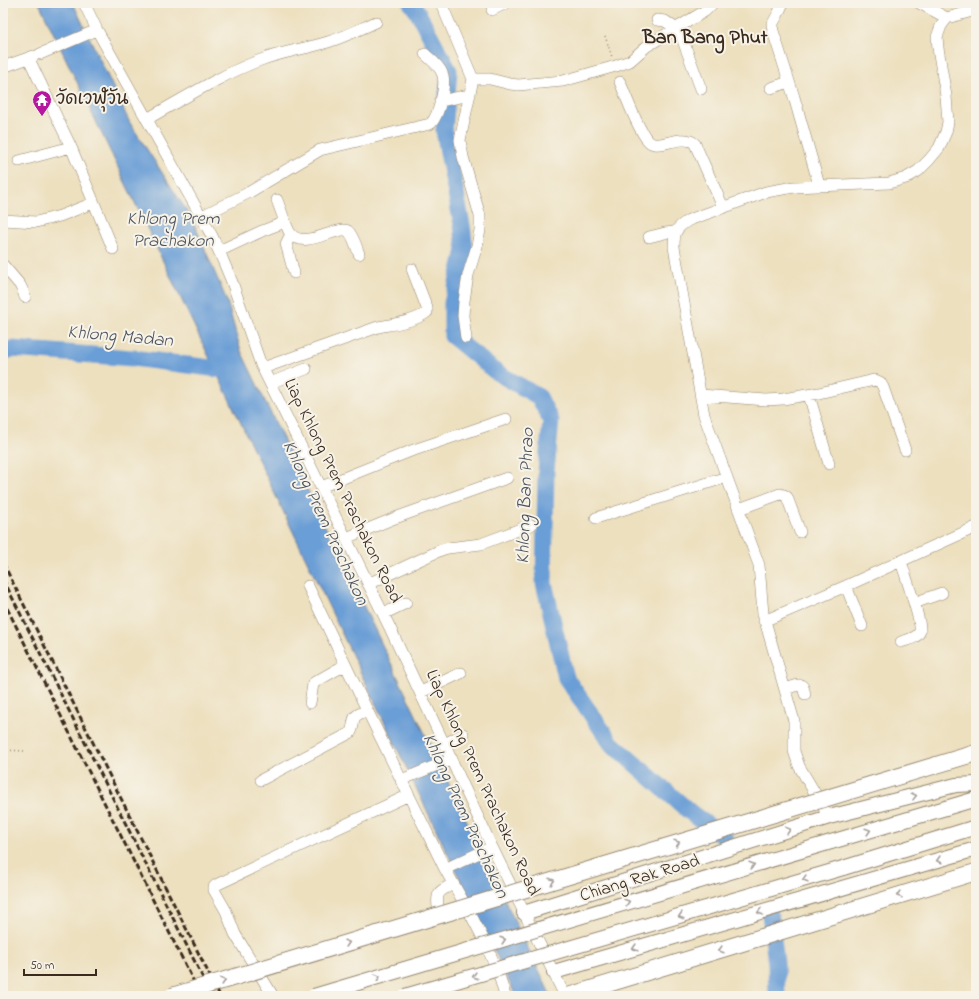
<svg xmlns="http://www.w3.org/2000/svg" width="979" height="999" font-family="'Indie Flower','Playpen Sans Thai',sans-serif">
<style>
.water{fill:#6b9ed6;stroke:#53647a}
.lines{fill:none;stroke-linecap:round;stroke-linejoin:round}
.river{stroke:#6b9ed6;stroke-width:17}
.minor-casing{stroke:#94856e;stroke-width:12}
.major-casing{stroke:#94856e;stroke-width:16}
.highway-casing{stroke:#94856e;stroke-width:18}
.path{stroke:#94856e;stroke-width:1.5;stroke-dasharray:1 3;stroke-linecap:butt}
.minor{stroke:#fff;stroke-width:11}
.major{stroke:#fff;stroke-width:14}
.highway{stroke:#fff;stroke-width:16}
.rail{stroke:#3b2a1e;stroke-width:3;stroke-dasharray:6 3;stroke-linecap:butt}
.major-bridge-casing{stroke:#94856e;stroke-width:16;stroke-linecap:butt}
.highway-bridge-casing{stroke:#94856e;stroke-width:18;stroke-linecap:butt}
.major-bridge{stroke:#fff;stroke-width:14}
.highway-bridge{stroke:#fff;stroke-width:16}
.oneway{stroke:#a79f9a}
.labels{text-anchor:middle;dominant-baseline:central;stroke-width:4;stroke-linejoin:round;paint-order:stroke}
.poi-label{font-size:18px;fill:#3b2a1e;stroke:#f7f3e8;text-anchor:start}
.street-label{font-size:18px;fill:#3b2a1e;stroke:#f7f3e8}
.water-label{font-size:19px;font-style:italic;fill:#4c535e;stroke:#f7f3e8}
.quarter-label{font-size:20px;font-weight:bold;fill:#3b2a1e;stroke:#f7f3e8}
</style>
<rect width="100%" height="100%" fill="#f7f3e8"/>
<filter id="ink" filterUnits="userSpaceOnUse"><feTurbulence type="fractalNoise" baseFrequency=".025" numOctaves="2"/><feDisplacementMap in="SourceGraphic" scale="8" xChannelSelector="R" yChannelSelector="G"/><feConvolveMatrix kernelMatrix="1 2 1 2 8 2 1 2 1" color-interpolation-filters="sRGB"/></filter>
<filter id="wash" filterUnits="userSpaceOnUse"><feTurbulence type="fractalNoise" baseFrequency=".012" numOctaves="4" result="noise"/><feDisplacementMap in="SourceGraphic" scale="16" xChannelSelector="R" yChannelSelector="G"/><feGaussianBlur stdDeviation="0.9" result="paint"/><feColorMatrix in="noise" values="0 0 0 0 0 0 0 0 0 0 0 0 0 0 0 0 0 1.4 0 .05"/><feComposite in="paint" operator="in"/></filter>
<g filter="url(#wash)">
<rect width="100%" height="100%" fill="#ede0bf"/>
<!-- water -->
<path class="water" d="M39 3H73L130 123 192 219 227 301 241 351 551 996H516Z"/>
<g class="lines">
<!-- river -->
<path class="river" d="M411 3 417 11 449 71 444 131 462 225 465 250 452 303V336L496 372 539 397 551 421 546 471 544 583 566 678 611 743 690 812 725 838
M3 352 12 349 133 358 234 371
M770 914 776 963 777 996"/>
</g>
</g>
<g filter="url(#ink)">
<g class="lines">
<defs>
<path id="minor" d="M84 3 97 30 212 236 222 258 232 282 261 365 267 377 390 628 492 847 565 996
M441 3 473 79 460 140 463 157 480 216V230L477 246 468 275 464 301 463 316 466 338
M783 3 778 14 772 25 773 31 794 97 819 185
M919 3 947 18
M492 10 506 3
M657 20 665 21 675 28
M678 27 701 89
M40 54 97 30
M29 59 71 147 113 249
M3 67 34 56
M473 79H490L510 84 518 85 563 81 616 66 630 61 647 46 705 11 713 3
M620 82C625 94 641 138 651 143 660 148 679 136 690 141 692 141 694 143 695 144L723 207
M771 88 789 82
M440 101 470 95
M147 119C183 99 219 76 258 61 281 52 305 49 328 42 345 37 360 29 376 22
M19 161 71 147
M277 200 285 222
M202 216 248 193 320 150 430 124C439 117 447 83 442 73 439 65 431 60 425 54
M3 220 36 222 60 216 93 203
M291 234 286 244 287 247 294 273
M649 237 665 233 675 232
M219 251 262 231 285 222C287 226 288 231 291 234 304 250 338 225 348 231 352 234 357 248 359 254
M3 265 20 285 22 289 25 297
M263 368 378 327C393 324 415 322 427 312V308L412 269
M270 383 306 369
M701 395 766 400 783 399 819 393 870 381 875 380 880 382 883 387 905 450
M809 395 829 464
M321 487 411 451 506 419
M739 509 780 494 784 495 787 497 800 532
M596 518 727 477
M346 538 395 518 507 478
M901 561C904 572 922 623 920 631 918 638 907 640 901 642
M368 584 441 550 448 548 481 544 531 525
M308 586 367 710 445 869 472 917 485 942 499 975 505 996
M846 586 862 626
M914 603 942 593
M383 614 406 603
M764 621 846 586 976 527
M785 689 798 685H801L803 687 805 694
M421 692 461 673
M310 703 313 684 315 682 345 665
M445 744 463 734
M261 780 350 733C354 729 352 722 355 717 357 714 364 712 367 710
M401 781 406 778 452 759
M829 817 799 766 794 751V721L763 614 759 565 704 415 674 247C674 231 676 228 689 220L766 192 794 187 889 183 906 178 918 171 929 160 939 148 946 132 948 122 946 96 938 48 937 37 941 26 947 18 976 10
M445 869 492 847
M438 907C436 891 440 891 453 884
M273 996 235 934 226 911 214 890V887L216 885 409 795"/>
<path id="major" d="M831 842 976 799
M843 868 976 827
M524 913 829 817 956 785 976 784
M554 972 976 849"/>
<path id="highway" d="M568 996 976 872"/>
</defs>
<!-- minor casing -->
<use href="#minor" class="minor-casing"/>
<!-- major casing -->
<use href="#major" class="major-casing"/>
<!-- highway casing -->
<use href="#highway" class="highway-casing"/>
<!-- path -->
<path class="path" d="M605 36 612 57
M3 750 25 751"/>
<!-- minor -->
<use href="#minor" class="minor"/>
<!-- major -->
<use href="#major" class="major"/>
<!-- highway -->
<use href="#highway" class="highway"/>
<!-- rail -->
<path class="rail" d="M3 563 220 996
M3 579 212 996
M3 600 201 996"/>
<defs>
<path id="major-bridge" d="M314 996 831 842
M405 996 843 868"/>
<path id="highway-bridge" d="M172 996 976 753"/>
</defs>
<!-- major-bridge casing -->
<use href="#major-bridge" class="major-bridge-casing"/>
<!-- highway-bridge casing -->
<use href="#highway-bridge" class="highway-bridge-casing"/>
<!-- major-bridge -->
<use href="#major-bridge" class="major-bridge"/>
<!-- highway-bridge -->
<use href="#highway-bridge" class="highway-bridge"/>
</g>
<!-- one-way arrows -->
<defs><path id="oneway-chevron" d="M-2-3.5L2.5 0L-2 3.5" fill="none" stroke-width="1.6" stroke-linecap="round" stroke-linejoin="round"/></defs>
<g class="oneway">
<use href="#oneway-chevron" transform="translate(914 796) rotate(-14)"/>
<use href="#oneway-chevron" transform="translate(788 830) rotate(-17)"/>
<use href="#oneway-chevron" transform="translate(868 831) rotate(-17)"/>
<use href="#oneway-chevron" transform="translate(677 843) rotate(-17)"/>
<use href="#oneway-chevron" transform="translate(939 860) rotate(164)"/>
<use href="#oneway-chevron" transform="translate(752 865) rotate(-17)"/>
<use href="#oneway-chevron" transform="translate(805 879) rotate(164)"/>
<use href="#oneway-chevron" transform="translate(552 881) rotate(-17)"/>
<use href="#oneway-chevron" transform="translate(899 895) rotate(163)"/>
<use href="#oneway-chevron" transform="translate(627 902) rotate(-17)"/>
<use href="#oneway-chevron" transform="translate(760 912) rotate(164)"/>
<use href="#oneway-chevron" transform="translate(681 916) rotate(164)"/>
<use href="#oneway-chevron" transform="translate(503 940) rotate(-17)"/>
<use href="#oneway-chevron" transform="translate(347 943) rotate(-17)"/>
<use href="#oneway-chevron" transform="translate(635 948) rotate(164)"/>
<use href="#oneway-chevron" transform="translate(721 950) rotate(163)"/>
<use href="#oneway-chevron" transform="translate(475 976) rotate(164)"/>
<use href="#oneway-chevron" transform="translate(378 977) rotate(-17)"/>
<use href="#oneway-chevron" transform="translate(223 981) rotate(-17)"/>
</g>
</g>
<!-- icons -->
<defs>
<symbol id="temple-pin" viewBox="-11 -11 22 30"><path d="M0 17L-7.5 6A9.5 9.5 0 1 1 7.5 6Z" fill="#b5179e" stroke="#f7f3e8"/><path d="M0-6L5-2H3V0L6.5 2.5H4V6H1.5V3h-3V6H-4V2.5H-6.5L-3 0V-2H-5Z" fill="#fff"/></symbol>
</defs>
<g fill-rule="evenodd">
<use href="#temple-pin" x="31" y="89" width="22" height="30"/>
</g>
<g class="labels">
<!-- poi labels -->
<g class="poi-label">
<text x="56" y="100">วัดเวฬุวัน</text>
</g>
<!-- street labels -->
<g class="street-label">
<text transform="translate(342 491) rotate(64)">Liap Khlong Prem Prachakon Road</text>
<text transform="translate(482 783) rotate(65)">Liap Khlong Prem Prachakon Road</text>
<text transform="translate(640 879) rotate(-17)">Chiang Rak Road</text>
</g>
<!-- water labels -->
<g class="water-label">
<text x="173" y="219">Khlong Prem<tspan x="173" dy="22">Prachakon</tspan></text>
<text transform="translate(120 337) rotate(5)">Khlong Madan</text>
<text transform="translate(526 496) rotate(-88)">Khlong Ban Phrao</text>
<text transform="translate(325 523) rotate(65)">Khlong Prem Prachakon</text>
<text transform="translate(465 816) rotate(65)">Khlong Prem Prachakon</text>
</g>
<!-- quarter labels -->
<g class="quarter-label">
<text x="705" y="38">Ban Bang Phut</text>
</g>
</g>
<!-- margin -->
<rect width="979" height="999" fill="none" stroke="#f7f3e8" stroke-width="16"/>
<!-- scale -->
<path d="M24 969v6h72v-6" fill="none" stroke="#3b2a1e" stroke-width="2"/>
<text x="30" y="969" font-size="12" fill="#3b2a1e" stroke="#f7f3e8" stroke-width="3" paint-order="stroke">50 m</text>
</svg>
